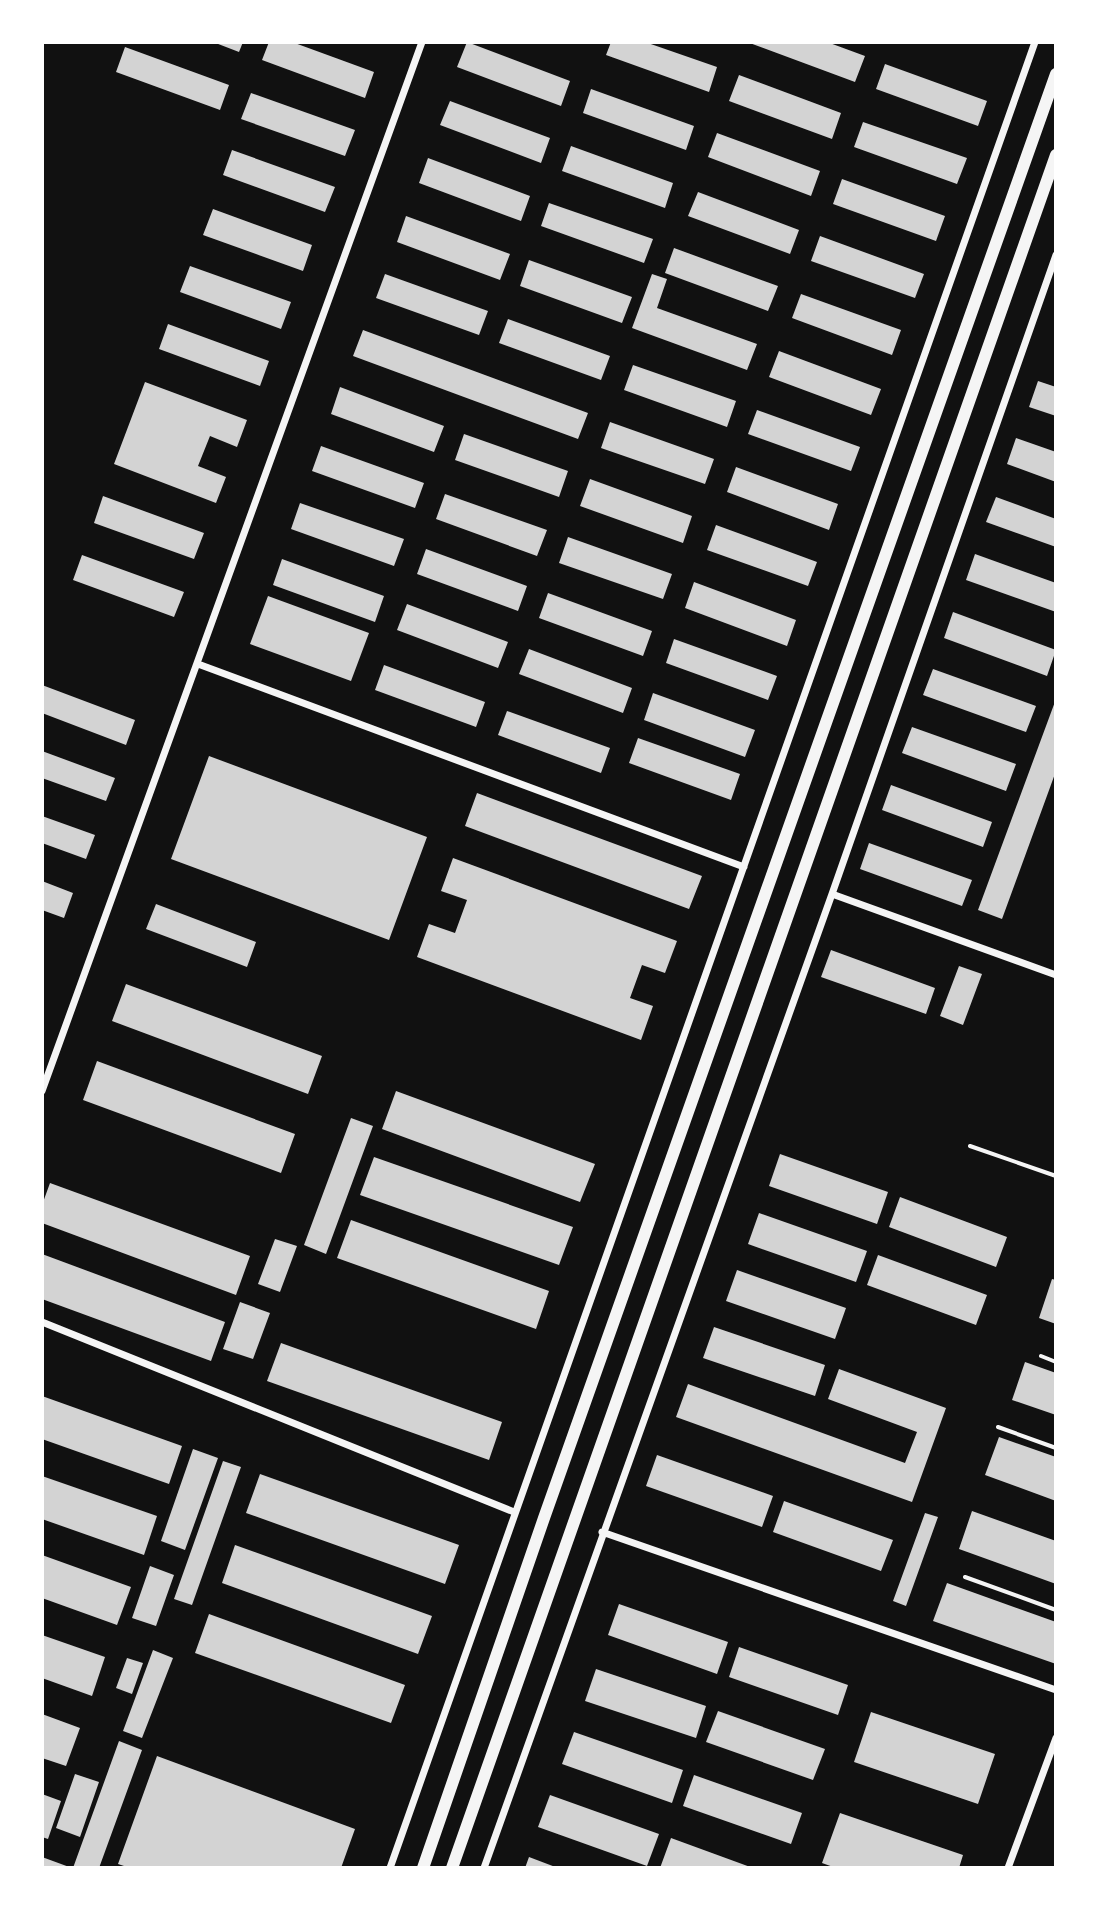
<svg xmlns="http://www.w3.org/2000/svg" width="1098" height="1910" font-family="'IBM Plex Serif',serif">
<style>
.building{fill:#d3d3d3}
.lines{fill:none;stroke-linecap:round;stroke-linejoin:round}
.service{stroke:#f5f5f5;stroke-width:4}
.minor{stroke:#f5f5f5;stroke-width:7}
.primary{stroke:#f5f5f5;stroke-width:12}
</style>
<rect width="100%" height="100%" fill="#111"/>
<!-- building -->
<path class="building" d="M213 42H243L239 52Z
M269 42H292L374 72 365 98 262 60Z
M467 42 570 81 561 106 457 67Z
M611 42H645L717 67 709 92 606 55Z
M747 42H827L865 56 855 82Z
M125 47 229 85 220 110 116 72Z
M885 64 987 101 978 126 876 89Z
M739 75 841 113 832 139 729 101Z
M591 89 694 126 686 150 583 113Z
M251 93 355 130 345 156 241 119Z
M450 101 550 138 541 163 440 125Z
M863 122 967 158 957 184 854 147Z
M717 133 820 171 811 196 708 157Z
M571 146 673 183 665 208 562 171Z
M232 150 335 187 325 212 223 175Z
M428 158 530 196 521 221 419 183Z
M842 179 945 216 936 241 833 204Z
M698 192 799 230 790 254 688 216Z
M549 203 653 239 644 263 541 226Z
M213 209 312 245 303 271 203 235Z
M406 216 510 254 500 280 397 242Z
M820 236 924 274 915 298 811 261Z
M674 248 778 286 768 311 665 273Z
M529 260 632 297 622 323 520 286Z
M190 266 291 302 281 329 180 292Z
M385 274 488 311 479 335 376 298Z
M652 274 667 279 657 308 757 344 747 370 632 328Z
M801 294 901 330 892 355 792 318Z
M508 319 610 356 601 380 499 343Z
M168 324 269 361 260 386 159 349Z
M363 330 588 413 578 439 353 356Z
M779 351 881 389 871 415 769 377Z
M633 365 736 401 727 427 624 390Z
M1038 381 1056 387V416L1029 407Z
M145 382 247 420 237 447 210 436 198 466 226 477 216 503 114 464Z
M340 387 444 426 434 452 331 414Z
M757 410 860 447 851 471 748 434Z
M610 422 714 459 705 484 601 448Z
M464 434 568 471 559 497 455 460Z
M1016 438 1056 452V482L1007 464Z
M321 446 424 483 415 508 312 471Z
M736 467 838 504 829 530 727 492Z
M590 479 692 516 683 543 580 506Z
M445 494 547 530 537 556 436 519Z
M103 496 204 533 194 559 94 523Z
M996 497 1056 519V547L986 522Z
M300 503 404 539 394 566 291 529Z
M716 525 817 562 808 586 707 550Z
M568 537 672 574 663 599 559 563Z
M426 549 527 586 518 611 417 574Z
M975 554 1056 583V612L966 580Z
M82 555 184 592 174 617 73 580Z
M282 559 384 596 375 622 273 585Z
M694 582 796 620 787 646 685 608Z
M548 593 652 631 643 656 539 618Z
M268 596 369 633 351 681 250 644Z
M407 604 508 642 498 668 397 630Z
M953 612 1056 650 1047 676 944 638Z
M674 639 777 676 768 700 666 663Z
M529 649 632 688 623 713 519 674Z
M384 665 485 702 476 727 375 690Z
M933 669 1036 706 1026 732 923 695Z
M42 685 135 720 126 745 42 713Z
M653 693 755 730 745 757 644 720Z
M1056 699V771L1002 919 978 910Z
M507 711 610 748 601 773 498 735Z
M912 727 1016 764 1006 791 902 753Z
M638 738 740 774 731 800 629 763Z
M42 751 115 778 106 801 42 778Z
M209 756 427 837 389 940 171 859Z
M891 785 992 822 983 847 882 810Z
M477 793 702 876 689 909 465 826Z
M42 816 95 835 86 859 42 843Z
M869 843 972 880 962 906 860 869Z
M453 858 677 941 665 973 642 965 630 998 653 1006 641 1040 417 957 429 924 455 933 467 900 441 891Z
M42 881 73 893 64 918 42 910Z
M156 904 256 942 247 967 146 929Z
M831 950 935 988 926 1014 821 977Z
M959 966 982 974 963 1025 940 1016Z
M126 984 322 1056 308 1094 112 1021Z
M97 1061 295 1134 281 1173 83 1100Z
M396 1091 595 1164 580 1202 382 1129Z
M351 1118 373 1126 326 1254 304 1245Z
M780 1154 888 1192 877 1224 769 1186Z
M374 1157 573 1227 559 1265 360 1195Z
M50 1183 250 1256 236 1295 42 1223V1205Z
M900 1197 1007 1237 996 1267 889 1227Z
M759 1213 867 1251 856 1282 748 1244Z
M351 1220 549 1291 536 1329 337 1258Z
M275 1239 297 1246 280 1292 258 1284Z
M42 1254 225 1322 211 1361 42 1299Z
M878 1255 987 1295 976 1325 867 1285Z
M737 1270 846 1308 835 1339 726 1301Z
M1052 1279 1056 1280V1324L1039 1318Z
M240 1302 270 1313 253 1359 223 1349Z
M714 1327 825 1365 815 1396 703 1358Z
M281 1343 502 1422 489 1460 267 1381Z
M1025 1362 1056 1373V1415L1012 1400Z
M839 1369 946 1408 912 1502 676 1417 688 1384 905 1463 917 1432 828 1399Z
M42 1396 182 1446 169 1484 42 1439Z
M999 1437 1056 1457V1501L985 1475Z
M193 1449 218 1458 185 1550 161 1541Z
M657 1455 773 1496 762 1527 646 1486Z
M223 1461 241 1467 192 1605 174 1599Z
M260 1474 459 1545 445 1584 246 1513Z
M42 1476 157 1516 144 1555 42 1519Z
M784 1501 893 1540 881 1571 773 1532Z
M972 1511 1056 1541V1584L959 1549Z
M925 1513 938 1517 906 1606 893 1601Z
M235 1545 432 1616 418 1654 222 1583Z
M42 1555 131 1587 117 1625 42 1598Z
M150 1566 174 1575 156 1626 132 1618Z
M947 1583 1056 1622V1664L933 1621Z
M619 1604 728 1642 717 1674 608 1635Z
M209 1614 405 1685 391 1723 195 1653Z
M42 1635 105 1657 92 1696 42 1678Z
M739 1647 848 1685 838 1715 729 1677Z
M153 1650 173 1658 142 1738 123 1731Z
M127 1658 143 1663 132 1694 116 1688Z
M596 1669 706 1706 696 1738 585 1701Z
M718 1711 825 1749 813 1780 706 1742Z
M871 1712 995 1754 978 1804 854 1762Z
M42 1714 80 1728 66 1766 42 1758Z
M574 1732 683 1770 672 1803 562 1764Z
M119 1741 142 1750 99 1868H73Z
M157 1756 355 1829 341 1868H130L118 1864Z
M75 1774 99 1782 80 1837 56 1828Z
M694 1775 802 1813 791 1844 683 1806Z
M42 1794 61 1801 48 1839 42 1837Z
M550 1795 659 1834 647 1866 538 1827Z
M840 1813 963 1855 959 1868H836L822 1863Z
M671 1838 753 1868H660Z
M42 1857 72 1868H42Z
M529 1857 558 1868H525Z"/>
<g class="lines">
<!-- service -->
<path class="service" d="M970 1146 1056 1176
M1041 1356 1056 1362
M998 1427 1056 1448
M965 1577 1056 1610"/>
<!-- minor -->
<path class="minor" d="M198 664 744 867
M832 894 1056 975
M42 1091 422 42
M42 1322 514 1512
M602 1532 1056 1690
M390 1868 1035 42
M484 1868 832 894 1056 255
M1008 1868 1056 1738"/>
<!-- primary -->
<path class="primary" d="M423 1868 544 1518 1056 74
M452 1868 1056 155"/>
</g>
<!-- border -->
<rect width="1098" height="1910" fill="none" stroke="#ffffff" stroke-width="88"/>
</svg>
